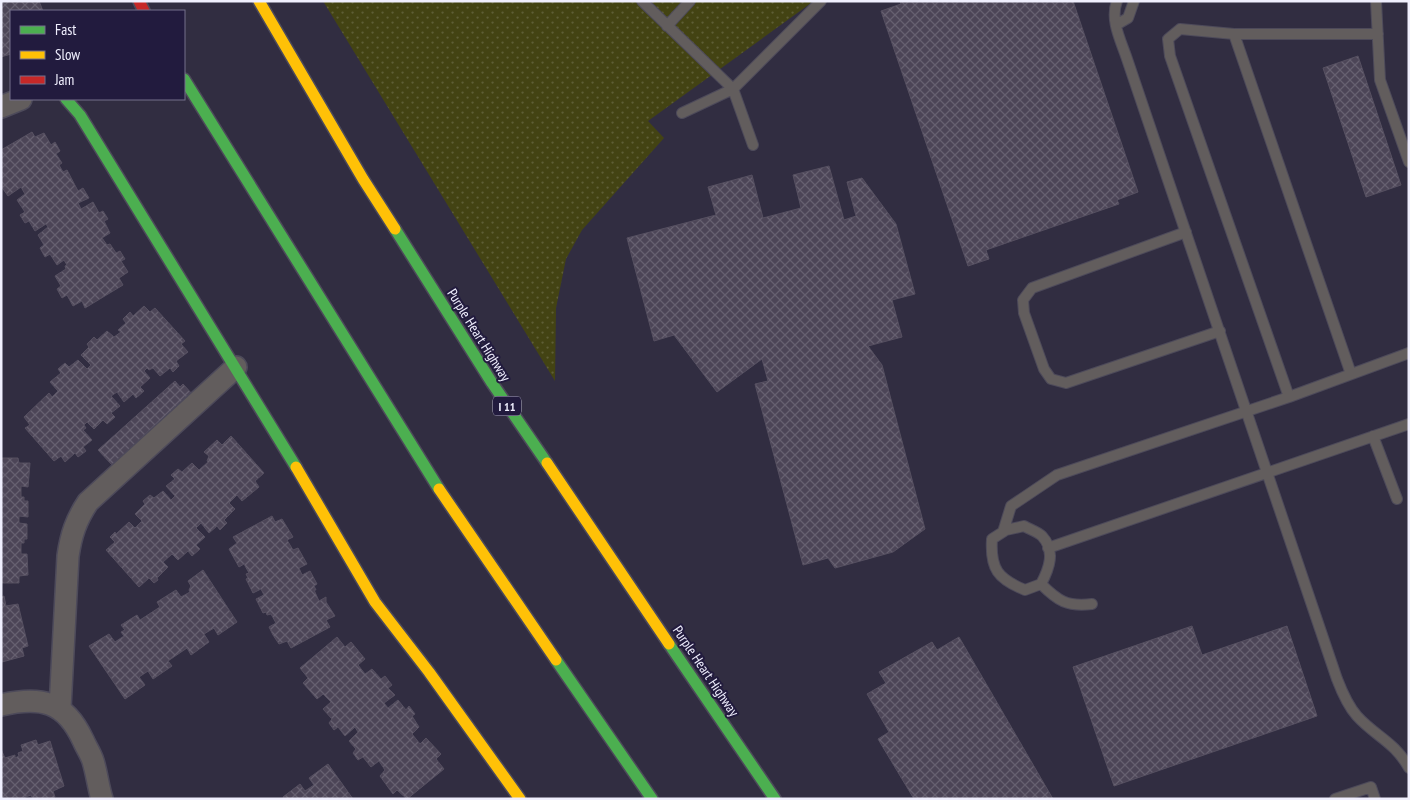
<svg xmlns="http://www.w3.org/2000/svg" width="1410" height="800" font-family="'PT Sans Narrow',sans-serif">
<style>
.grass{fill:url(#grass-dots)}
.building{fill:url(#building-cross-hatch);stroke:#565061}
.lines{fill:none;stroke-linecap:round;stroke-linejoin:round}
.lane-casing{stroke:#4d4a5a;stroke-width:12}
.street-casing{stroke:#4d4a5a;stroke-width:24}
.fast-casing{stroke:#4d4a5a;stroke-width:14}
.slow-casing{stroke:#4d4a5a;stroke-width:14}
.jam-casing{stroke:#4d4a5a;stroke-width:14}
.lane{stroke:#625d5d;stroke-width:10}
.street{stroke:#625d5d;stroke-width:21}
.fast{stroke:#4caf50;stroke-width:11}
.slow{stroke:#ffc107;stroke-width:11}
.jam{stroke:#c62828;stroke-width:11}
.labels{text-anchor:middle;dominant-baseline:central;stroke-width:4;stroke-linejoin:round;paint-order:stroke}
.shield{fill:#221b3e;stroke:#b2afc4;stroke-width:1}
.shield-label{font-size:12px;font-weight:bold;fill:#f0effe}
.street-label{font-size:14px;fill:#f0effe;stroke:#221b3e}
</style>
<defs>
<pattern id="grass-dots" width="8" height="8" patternUnits="userSpaceOnUse" patternTransform="scale(1.25)"><rect width="8" height="8" fill="#434313"/><path d="M2 2h.1M6 6h.1" fill="none" stroke="#5e5e36" stroke-width="1.8" stroke-linecap="round"/></pattern>
<pattern id="building-cross-hatch" width="8" height="8" patternUnits="userSpaceOnUse" patternTransform="scale(1.25)"><rect width="8" height="8" fill="#4c4557"/><path d="M0 0l8 8M0 8l8-8" fill="none" stroke="#666070"/></pattern>
</defs>
<rect width="100%" height="100%" fill="#312d41"/>
<!-- grass -->
<path class="grass" d="M323 1H814L648 121 664 138 582 230 566 259 556 308 555 381Z"/>
<!-- building -->
<path class="building" d="M1 1H39L43 11H11V54L1 57Z
M900 1H1073L1138 192 1117 200 1119 204 986 250 989 259 968 266 881 11 901 4Z
M1358 56 1401 185 1366 197 1323 68Z
M32 132 35 137 44 133 51 145 55 142 60 151 56 154 62 163 59 165 63 172 67 170 78 191 83 188 89 198 78 203 81 209 93 202 99 213 103 211 108 219 104 221 110 233 102 238 107 245 110 244 116 253 120 251 125 259 121 261 128 272 119 278 123 285 85 308 82 301 73 306 67 295 62 298 57 289 61 286 55 276 66 269 65 266 67 265 64 260 57 265 50 254 45 257 40 248 44 245 38 235 48 227 46 224 35 231 29 221 25 223 20 215 25 212 17 200 25 194 21 187 8 196 1 186V150Z
M829 166 844 220 856 216 847 182 862 178 896 224 915 294 892 300 902 337 868 346 882 365 925 529 893 552 835 568 828 558 803 565 755 384 768 381 762 359 717 392 674 335 654 341 627 238 716 215 708 187 752 175 763 218 801 208 793 175Z
M144 306 150 312 155 308 185 341 181 344 188 352 176 361 179 366 173 372 170 368 160 376 153 368 149 370 147 368 144 371 150 378 140 387 144 391 136 398 133 394 124 402 117 392 111 396 120 406 111 413 115 417 107 424 103 420 94 429 87 422 84 425 86 428 83 430 92 440 83 447 86 451 78 457 75 453 65 462 61 456 54 461 25 428 30 425 24 417 49 393 52 397 58 391 50 382 61 373 58 369 65 363 69 367 78 360 87 369 91 365 81 355 89 347 87 344 94 337 97 340 107 331 114 337 121 332 118 330 126 323 123 319 130 312 133 316Z
M175 381 180 387 183 384 193 395 113 466 98 450Z
M231 436 264 473 255 481 259 487 242 501 237 495 229 503 235 509 224 520 227 523 220 530 217 526 209 533 201 523 196 528 205 537 196 545 200 549 192 556 188 551 178 560 172 554 163 562 168 567 157 578 158 580 154 583 149 578 139 587 106 550 115 542 110 537 115 532 116 534 129 522 135 528 142 521 135 514 145 504 143 501 150 495 154 498 163 491 171 500 175 496 166 486 175 479 171 475 178 469 182 472 192 463 199 470 208 462 207 461 209 456 204 452 217 440 222 445Z
M1 458H18L19 463H30L28 487 21 486V497H24V501H28V517L19 516V523L27 524V539H24V543H21V554H27L28 575 19 576V583H1Z
M272 516 275 522 282 519 293 537 287 540 293 550 298 548 307 564 299 568 302 575 310 571 317 584 314 586 316 590H314L319 601 326 597V602L335 616 326 620 330 627 291 648 287 641 279 644 273 635 269 627 276 623 271 614 267 615 266 612 263 613 256 599 264 595 261 589 253 593 246 579 248 578 246 574 249 573 244 564 239 567 229 549 237 543 233 537Z
M203 570 237 622 218 635 214 628 204 634 209 642 191 655 187 648 168 661 172 666 153 679 148 671 139 677 145 685 125 699 89 646 109 634 115 642 124 636 121 632 125 630 121 625 137 615 140 620 160 607 157 602 176 590 181 597 190 592 189 590 191 586 188 581Z
M4 596 6 606 18 604 28 646 22 648 24 656 2 662 1 597Z
M1192 626 1202 655 1287 626 1317 716 1114 786 1073 667Z
M337 637 345 647 351 642 365 659 358 665 365 674 372 669 381 679 385 676 392 685 388 688 395 695 384 703 388 708 398 700 406 710 409 706 415 714 412 716 419 727 412 734 420 744 426 738 441 754 436 759 444 769 407 799 397 790 393 794 380 776 385 770 379 761 371 767 363 757 358 760 353 753 356 749 349 741 358 732 355 727 345 736 338 727 334 730 329 723 332 719 323 709 331 702 323 694 317 699 303 683 308 678 300 668Z
M959 637 1053 799H914L878 739 889 732 867 694 886 683 879 672 932 642 937 650Z
M36 740 38 745 50 741 64 786 53 791 55 797 50 799H33L31 795 20 799H1V749L5 758 15 755V758L19 756 18 753 23 751 21 745Z
M328 764 353 799H284L283 797 300 784 305 791 314 785 309 778Z"/>
<g class="lines">
<defs>
<path id="lane" d="M642 1 733 89 682 113
M1117 1C1110 19 1120 39 1126 56L1337 679C1342 692 1348 706 1357 716 1375 736 1395 742 1409 768
M1376 1 1380 80 1409 162
M1116 25 1128 18 1134 1
M667 26 690 1
M1234 34 1351 374
M753 145 733 89 821 1
M1186 232 1032 288 1023 300 1024 313 1044 369 1051 379 1066 383 1220 331
M1289 397 1170 56 1168 39 1180 29 1234 34H1378
M1373 436 1397 499
M1024 526C1029 529 1038 532 1042 536 1056 551 1049 569 1041 584L1025 590C998 579 990 569 992 539L1006 530Z
M1003 532 1011 506 1057 475 1289 397 1409 353
M1048 548 1409 424
M1041 584C1058 601 1067 607 1092 604
M1335 799 1371 787 1375 799"/>
<path id="street" d="M1 107 21 99
M1 705C41 696 65 701 83 740 86 747 91 754 93 761 97 774 98 786 102 799
M60 708 68 556C71 535 76 520 88 502L236 367"/>
<path id="fast" d="M184 79 439 489
M66 99 80 115 296 467
M395 229 492 383 547 463
M669 644 775 799
M556 660 652 799"/>
<path id="slow" d="M259 1 363 179 395 229
M547 463 669 644
M296 467 375 602 429 672 520 799
M439 489 556 660"/>
<path id="jam" d="M139 1 144 11"/>
</defs>
<!-- lane casing -->
<use href="#lane" class="lane-casing"/>
<!-- street casing -->
<use href="#street" class="street-casing"/>
<!-- fast casing -->
<use href="#fast" class="fast-casing"/>
<!-- slow casing -->
<use href="#slow" class="slow-casing"/>
<!-- jam casing -->
<use href="#jam" class="jam-casing"/>
<!-- lane -->
<use href="#lane" class="lane"/>
<!-- street -->
<use href="#street" class="street"/>
<!-- fast -->
<use href="#fast" class="fast"/>
<!-- slow -->
<use href="#slow" class="slow"/>
<!-- jam -->
<use href="#jam" class="jam"/>
</g>
<g class="labels">
<!-- shield labels -->
<rect class="shield" x="493" y="396.5" width="28" height="19" rx="4"/>
<g class="shield-label">
<text x="507" y="406">I 11</text>
</g>
<!-- street labels -->
<g class="street-label">
<text transform="translate(479 335) rotate(58)">Purple Heart Highway</text>
<text transform="translate(706 671) rotate(56)">Purple Heart Highway</text>
</g>
</g>
<!-- border -->
<rect width="1410" height="800" fill="none" stroke="#f0effe" stroke-width="5"/>
<!-- legend -->
<rect x="10" y="10" width="175" height="90" fill="#221b3e" stroke="#74708b"/>
<rect x="20" y="26" width="25" height="8" fill="#4caf50" stroke="#74708b"/>
<text x="55" y="35" font-size="15" fill="#f0effe">Fast</text>
<rect x="20" y="51" width="25" height="8" fill="#ffc107" stroke="#74708b"/>
<text x="55" y="60" font-size="15" fill="#f0effe">Slow</text>
<rect x="20" y="76" width="25" height="8" fill="#c62828" stroke="#74708b"/>
<text x="55" y="85" font-size="15" fill="#f0effe">Jam</text>
</svg>
